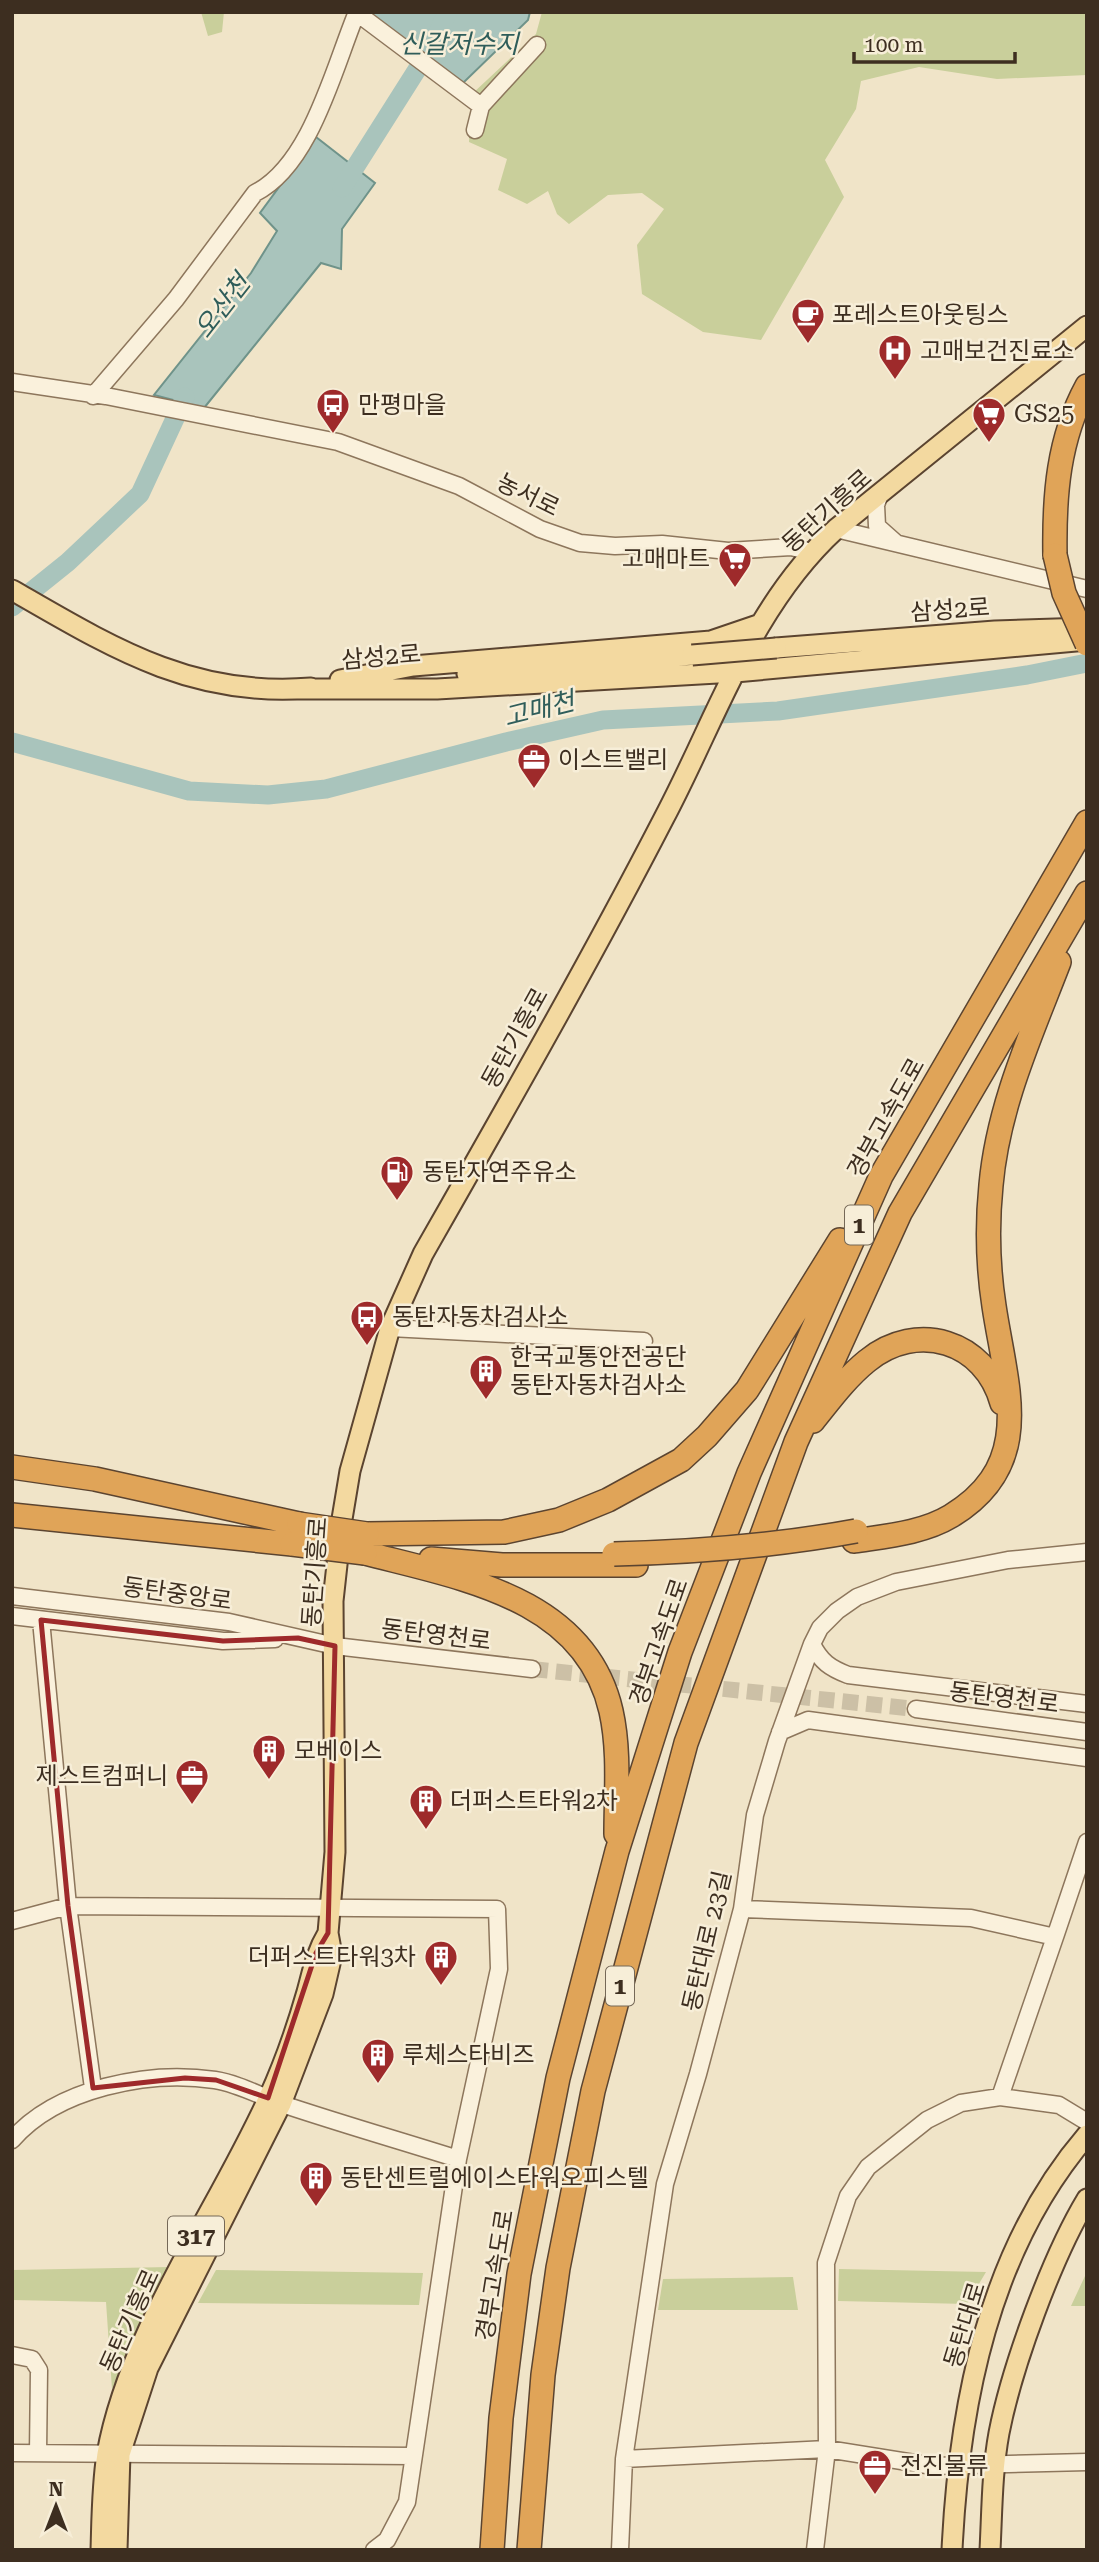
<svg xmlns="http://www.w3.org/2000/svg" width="1099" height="2562" font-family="'Roboto Serif','Noto Sans KR',serif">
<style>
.green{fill:#c9cf9b}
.water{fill:#a9c4bc;stroke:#6f938a;stroke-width:2}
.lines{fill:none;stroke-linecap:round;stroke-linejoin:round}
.river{stroke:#a9c4bc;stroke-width:19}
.minor-tunnel{stroke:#ccc0a6;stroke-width:16;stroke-dasharray:16 8;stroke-linecap:butt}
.minor-casing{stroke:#8d765c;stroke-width:19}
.major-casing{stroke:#5b4430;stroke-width:23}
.highway-casing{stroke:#5b4430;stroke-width:26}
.minor{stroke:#faf1dc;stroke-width:16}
.major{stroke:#f3d9a0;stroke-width:19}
.highway{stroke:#e0a458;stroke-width:23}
.major-bridge-casing{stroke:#5b4430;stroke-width:23;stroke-linecap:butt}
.highway-bridge-casing{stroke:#5b4430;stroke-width:26;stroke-linecap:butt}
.major-bridge{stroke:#f3d9a0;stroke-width:19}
.highway-bridge{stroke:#e0a458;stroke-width:23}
.marked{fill:none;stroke:#9e2a2b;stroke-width:5;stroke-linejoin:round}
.labels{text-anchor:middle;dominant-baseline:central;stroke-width:5;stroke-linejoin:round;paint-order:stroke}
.shield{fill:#f7eed8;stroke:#756857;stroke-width:2}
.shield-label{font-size:23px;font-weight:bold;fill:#3d2e20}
.poi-label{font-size:24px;fill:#3d2e20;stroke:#f7eed8;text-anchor:start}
.street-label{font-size:24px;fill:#3d2e20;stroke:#f7eed8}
.water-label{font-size:26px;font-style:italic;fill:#2f5d5a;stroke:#f7eed8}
</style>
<rect width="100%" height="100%" fill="#f0e4c8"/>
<!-- green -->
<path class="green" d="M201 12H224L222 32 208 36Z
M542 12H1087V75L997 79 919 67 861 81 856 109 825 160 844 197 761 340 703 332 642 294 637 245 664 209 642 193 608 195 569 224 557 214 548 191 527 204 498 190 507 159 469 142 472 94 536 34Z
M170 2267 112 2389 106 2302 12 2300V2270Z
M839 2269 986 2272 967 2304 838 2301Z
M216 2270 423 2273 419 2305 198 2303Z
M1085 2276 1087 2306H1071Z
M793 2277 798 2310H658L663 2279Z"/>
<!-- water -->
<path class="water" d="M370 12H530L528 20 462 84 369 15Z
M316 137 375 183 342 229 341 269 321 263 204 408 154 395 251 273 277 231 260 213Z"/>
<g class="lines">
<!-- river -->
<path class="river" d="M342 188 425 57 448 12
M12 607 68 562 140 494 185 397
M12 742 189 791 268 795 326 789 506 742 603 720 778 711 1027 675 1087 663"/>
<!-- minor-tunnel -->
<path class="minor-tunnel" d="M532 1669 916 1709"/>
<defs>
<path id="minor" d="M357 13 481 106
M475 130 481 106 537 45
M12 382 106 396 338 442 459 486 540 529 580 543 615 546 662 544 728 551 791 547 812 552
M93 396 176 299 255 193C311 165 334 67 357 12
M880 494 876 505 877 526 895 542
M836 529 1087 589
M390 1328 644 1341
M12 1596 229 1622 335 1646 532 1669
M12 1616 223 1641 275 1639
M41 1620 68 1906 93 2088
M812 1644C821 1662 830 1668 848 1675L1087 1704
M916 1709 1087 1732
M780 1732 808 1720 1087 1758
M742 1909 971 1918 1055 1937 1087 1842
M12 1921 68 1906 497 1909 499 1969 458 2159 407 2502 387 2540 374 2550
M1055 1937 1000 2097 1059 2105 1087 2122
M12 2140C57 2088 149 2070 215 2080 240 2084 262 2097 285 2105 342 2124 401 2141 458 2159
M12 2355 32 2359 39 2370 38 2453
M12 2453 412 2456
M624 2459 827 2449 933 2466 1087 2462
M620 2550 624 2459 665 2184 698 2074 742 1909 755 1815 777 1741 812 1644 820 1628 837 1611 857 1597 896 1582 1008 1560 1087 1552
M815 2550 827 2449 826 2263 848 2196 868 2167 927 2120 961 2103 1000 2097"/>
<path id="major" d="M12 590C111 647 192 698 311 688
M776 648 995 631 1087 628
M467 674 692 655
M340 680 413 666 711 641 758 625
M299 689H437L735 672 1087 640
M101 2550C102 2518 102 2486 107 2454 129 2331 218 2210 269 2097 284 2064 297 2027 307 1992 313 1970 316 1953 328 1933
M117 2550 120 2454 148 2368 281 2104 323 1994 332 1955 328 1933 335 1852 333 1601 342 1519 350 1471 390 1328 423 1254C505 1110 588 965 664 818 717 718 751 607 836 529L1087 326
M952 2550C959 2404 989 2249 1087 2135
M990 2550C992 2511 992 2471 999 2433 1012 2366 1052 2257 1087 2199"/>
<path id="highway" d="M1055 555C1054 496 1058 439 1087 386
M813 1421C830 1400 846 1378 867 1361 917 1320 985 1341 1002 1403
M12 1467 95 1479 299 1524
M12 1515 292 1544
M367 1534 504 1532 559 1520 608 1500 681 1460 707 1436 747 1390 840 1240
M854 1541C886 1536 923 1533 951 1516 1037 1464 1006 1387 994 1306 988 1267 987 1224 991 1185 998 1106 1031 1035 1059 962
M365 1553C460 1578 585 1597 611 1711 620 1751 616 1794 616 1834
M431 1559 502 1565H636
M492 2550 501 2418 519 2274 558 2078 617 1851 680 1652 749 1473 881 1176 1087 822
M529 2550 543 2375 558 2268 593 2091 686 1743 796 1442 900 1213 1087 893"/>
</defs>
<!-- minor casing -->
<use href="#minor" class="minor-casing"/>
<!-- major casing -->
<use href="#major" class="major-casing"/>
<!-- highway casing -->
<use href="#highway" class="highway-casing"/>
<!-- minor -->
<use href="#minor" class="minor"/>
<!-- major -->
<use href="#major" class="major"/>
<!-- highway -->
<use href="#highway" class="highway"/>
<defs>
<path id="major-bridge" d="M692 655 776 648"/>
<path id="highway-bridge" d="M1055 555 1064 593 1087 644
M299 1524 367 1534
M292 1544 365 1553
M614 1554C696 1552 775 1546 856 1531"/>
</defs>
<!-- major-bridge casing -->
<use href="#major-bridge" class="major-bridge-casing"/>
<!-- highway-bridge casing -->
<use href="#highway-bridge" class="highway-bridge-casing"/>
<!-- major-bridge -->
<use href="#major-bridge" class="major-bridge"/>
<!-- highway-bridge -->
<use href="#highway-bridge" class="highway-bridge"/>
</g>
<!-- marked area -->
<path class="marked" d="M41 1620 223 1641 298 1638 335 1646 328 1933 316 1953 268 2098 216 2080 185 2078 93 2088 68 1906Z"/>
<!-- icons -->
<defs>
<symbol id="cafe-pin" viewBox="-11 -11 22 30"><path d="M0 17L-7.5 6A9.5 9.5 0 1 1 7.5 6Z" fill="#9e2a2b" stroke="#f7eed8"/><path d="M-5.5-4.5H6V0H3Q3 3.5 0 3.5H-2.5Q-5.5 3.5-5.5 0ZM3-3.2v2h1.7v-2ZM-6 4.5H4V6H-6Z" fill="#fff"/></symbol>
<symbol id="hospital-pin" viewBox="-11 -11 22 30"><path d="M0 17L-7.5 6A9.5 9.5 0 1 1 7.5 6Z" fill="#9e2a2b" stroke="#f7eed8"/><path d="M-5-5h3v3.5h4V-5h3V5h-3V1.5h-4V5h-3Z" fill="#fff"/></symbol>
<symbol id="bus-pin" viewBox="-11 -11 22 30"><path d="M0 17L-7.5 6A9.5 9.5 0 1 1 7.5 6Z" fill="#9e2a2b" stroke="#f7eed8"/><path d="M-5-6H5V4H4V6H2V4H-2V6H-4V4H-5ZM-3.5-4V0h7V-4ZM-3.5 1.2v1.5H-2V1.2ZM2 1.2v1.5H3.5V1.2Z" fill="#fff"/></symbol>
<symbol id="supermarket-pin" viewBox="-11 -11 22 30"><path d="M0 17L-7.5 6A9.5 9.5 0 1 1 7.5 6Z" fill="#9e2a2b" stroke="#f7eed8"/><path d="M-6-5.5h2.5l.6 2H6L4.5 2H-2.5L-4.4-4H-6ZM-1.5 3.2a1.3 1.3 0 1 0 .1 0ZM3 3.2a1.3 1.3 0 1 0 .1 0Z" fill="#fff"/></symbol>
<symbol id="office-pin" viewBox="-11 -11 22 30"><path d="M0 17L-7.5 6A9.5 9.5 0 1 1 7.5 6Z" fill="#9e2a2b" stroke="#f7eed8"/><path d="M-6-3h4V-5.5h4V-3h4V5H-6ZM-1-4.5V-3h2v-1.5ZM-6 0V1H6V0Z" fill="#fff"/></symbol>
<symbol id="fuel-pin" viewBox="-11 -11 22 30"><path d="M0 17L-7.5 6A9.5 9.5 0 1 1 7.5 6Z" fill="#9e2a2b" stroke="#f7eed8"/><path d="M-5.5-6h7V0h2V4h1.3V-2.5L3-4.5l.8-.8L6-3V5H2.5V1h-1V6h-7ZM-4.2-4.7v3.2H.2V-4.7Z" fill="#fff"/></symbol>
<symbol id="building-pin" viewBox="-11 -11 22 30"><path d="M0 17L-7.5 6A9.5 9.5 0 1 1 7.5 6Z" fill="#9e2a2b" stroke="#f7eed8"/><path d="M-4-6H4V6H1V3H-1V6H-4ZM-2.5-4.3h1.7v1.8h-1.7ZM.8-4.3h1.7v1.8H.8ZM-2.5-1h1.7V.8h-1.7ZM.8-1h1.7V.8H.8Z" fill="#fff"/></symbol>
</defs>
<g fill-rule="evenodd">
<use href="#cafe-pin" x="789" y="296" width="38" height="52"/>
<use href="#hospital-pin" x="876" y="332" width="38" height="52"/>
<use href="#bus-pin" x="314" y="386" width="38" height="52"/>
<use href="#supermarket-pin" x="970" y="395" width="38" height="52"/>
<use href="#supermarket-pin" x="716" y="540" width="38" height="52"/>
<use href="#office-pin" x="515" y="741" width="38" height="52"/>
<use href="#fuel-pin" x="378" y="1153" width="38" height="52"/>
<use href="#bus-pin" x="348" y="1298" width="38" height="52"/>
<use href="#building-pin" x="467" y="1352" width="38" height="52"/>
<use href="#building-pin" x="250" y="1732" width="38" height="52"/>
<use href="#office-pin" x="173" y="1757" width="38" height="52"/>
<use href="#building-pin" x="407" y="1782" width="38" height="52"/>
<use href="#building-pin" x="422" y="1938" width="38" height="52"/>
<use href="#building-pin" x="359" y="2036" width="38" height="52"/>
<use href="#building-pin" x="297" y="2159" width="38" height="52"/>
<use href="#office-pin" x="856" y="2447" width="38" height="52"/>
</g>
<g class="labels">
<!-- shield labels -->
<g class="shield">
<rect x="845" y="1205.5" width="28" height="39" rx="5"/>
<rect x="606" y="1966.5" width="28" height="39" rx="5"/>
<rect x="168" y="2216.5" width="56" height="39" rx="5"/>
</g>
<g class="shield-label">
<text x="859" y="1225">1</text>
<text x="620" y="1986">1</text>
<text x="196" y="2236">317</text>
</g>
<!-- poi labels -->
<g class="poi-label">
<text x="832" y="315">포레스트아웃팅스</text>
<text x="920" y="351">고매보건진료소</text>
<text x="358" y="405">만평마을</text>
<text x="1014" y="414">GS25</text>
<text x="710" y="559" text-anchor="end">고매마트</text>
<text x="558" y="760">이스트밸리</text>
<text x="422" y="1172">동탄자연주유소</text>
<text x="392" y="1317">동탄자동차검사소</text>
<text x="510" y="1357">한국교통안전공단<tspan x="510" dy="28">동탄자동차검사소</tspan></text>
<text x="294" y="1751">모베이스</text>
<text x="168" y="1776" text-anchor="end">제스트컴퍼니</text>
<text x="450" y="1801">더퍼스트타워2차</text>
<text x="416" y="1957" text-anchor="end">더퍼스트타워3차</text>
<text x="402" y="2055">루체스타비즈</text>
<text x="340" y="2178">동탄센트럴에이스타워오피스텔</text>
<text x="900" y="2466">전진물류</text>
</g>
<!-- street labels -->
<g class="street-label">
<text transform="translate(528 495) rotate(26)">농서로</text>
<text transform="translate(827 511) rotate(-42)">동탄기흥로</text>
<text transform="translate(950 610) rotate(-4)">삼성2로</text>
<text transform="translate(381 657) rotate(-5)">삼성2로</text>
<text transform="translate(515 1038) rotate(-61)">동탄기흥로</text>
<text transform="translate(886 1118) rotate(-61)">경부고속도로</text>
<text transform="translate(315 1572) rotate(-86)">동탄기흥로</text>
<text transform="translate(177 1594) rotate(8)">동탄중앙로</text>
<text transform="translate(436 1635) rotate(7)">동탄영천로</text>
<text transform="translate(659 1642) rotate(-71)">경부고속도로</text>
<text transform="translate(1004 1698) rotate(7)">동탄영천로</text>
<text transform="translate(707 1941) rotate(-77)">동탄대로 23길</text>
<text transform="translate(495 2275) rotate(-81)">경부고속도로</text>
<text transform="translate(130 2321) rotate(-66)">동탄기흥로</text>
<text transform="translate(965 2325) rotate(-73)">동탄대로</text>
</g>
<!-- water labels -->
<g class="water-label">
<text x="459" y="44">신갈저수지</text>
<text transform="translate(222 306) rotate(-52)">오산천</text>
<text transform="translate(539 709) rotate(-14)">고매천</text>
</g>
</g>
<!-- border -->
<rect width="1099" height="2562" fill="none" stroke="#3d2e20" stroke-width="28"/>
<!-- north arrow -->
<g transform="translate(56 2506)" stroke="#f7eed8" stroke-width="5" paint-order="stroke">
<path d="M0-5L12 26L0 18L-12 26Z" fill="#3d2e20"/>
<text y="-10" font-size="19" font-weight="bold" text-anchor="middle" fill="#3d2e20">N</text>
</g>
<!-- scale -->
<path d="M854 52v10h161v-10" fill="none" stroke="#3d2e20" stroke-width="3.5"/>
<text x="864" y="52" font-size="21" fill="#3d2e20" stroke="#f7eed8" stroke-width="5" paint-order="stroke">100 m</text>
</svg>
